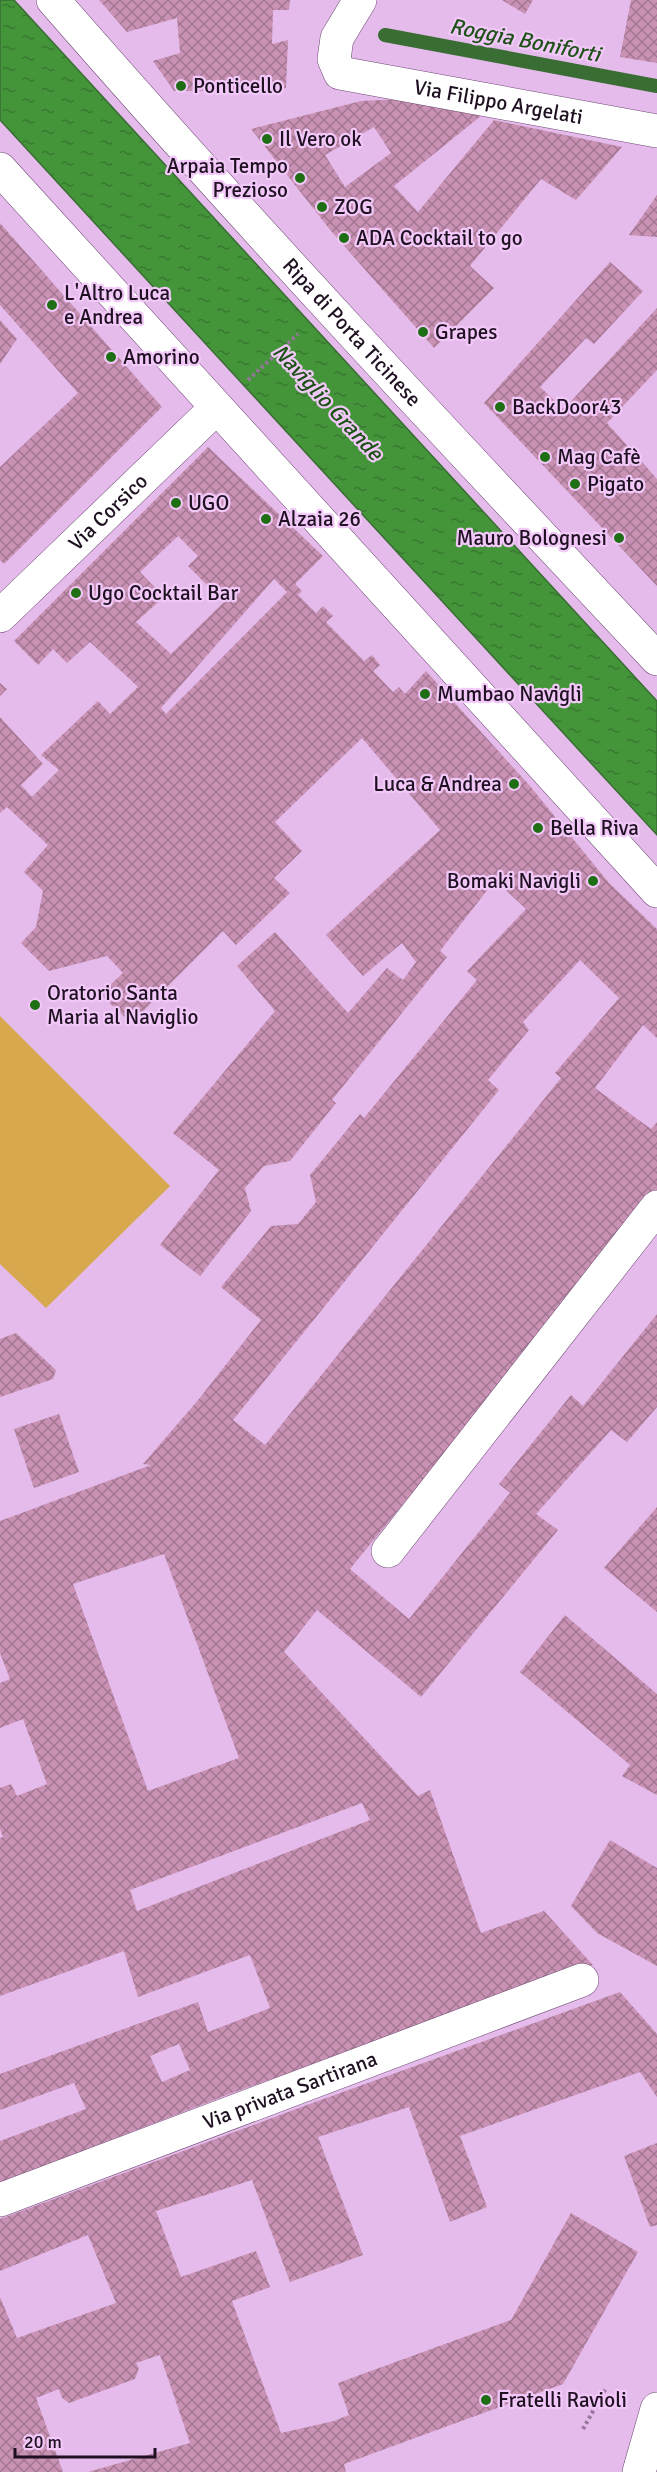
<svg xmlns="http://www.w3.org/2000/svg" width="657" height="2472" font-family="Signika,sans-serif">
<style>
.garden{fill:#d7a84d}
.water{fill:url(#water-ripples);stroke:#396d33;stroke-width:1.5}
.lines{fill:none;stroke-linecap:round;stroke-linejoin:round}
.stream{stroke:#396d33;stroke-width:14}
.building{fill:url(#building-cross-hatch);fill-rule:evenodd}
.minor-casing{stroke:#6d4973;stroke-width:34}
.path{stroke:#95769a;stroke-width:4;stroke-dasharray:3 3;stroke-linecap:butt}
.minor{stroke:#fff;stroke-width:33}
.poi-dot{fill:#1e6e13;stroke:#f2c8f9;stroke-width:2}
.labels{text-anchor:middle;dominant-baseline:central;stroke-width:4.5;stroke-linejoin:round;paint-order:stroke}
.poi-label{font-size:21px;fill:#1f1122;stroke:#f2c8f9;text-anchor:start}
.street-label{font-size:21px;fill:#1f1122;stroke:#f2c8f9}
.water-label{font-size:22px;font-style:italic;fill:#1c5215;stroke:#f2c8f9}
</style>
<defs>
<pattern id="water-ripples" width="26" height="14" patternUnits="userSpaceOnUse" patternTransform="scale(1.5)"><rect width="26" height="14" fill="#44953a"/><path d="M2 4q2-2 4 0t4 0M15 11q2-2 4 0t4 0" fill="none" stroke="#387830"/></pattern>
<pattern id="building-cross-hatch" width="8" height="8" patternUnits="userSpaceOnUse" patternTransform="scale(1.5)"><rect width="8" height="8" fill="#c992b4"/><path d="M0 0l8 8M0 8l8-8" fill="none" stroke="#a37692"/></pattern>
</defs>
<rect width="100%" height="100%" fill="#e5bbeb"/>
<!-- garden -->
<path class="garden" d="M0 1016 170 1186 46 1308 0 1264Z"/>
<!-- water -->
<path class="water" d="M0 0H14L657 701V835L0 120Z"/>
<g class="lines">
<!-- stream -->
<path class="stream" d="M385 35 657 86"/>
</g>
<!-- building -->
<path class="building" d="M99 0H290L289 10H273L272 44 288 40 286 88 271 91H174L153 61 180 53 177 18 127 32Z
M502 0H533L525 14Z
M631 0H657V63L620 57Z
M404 99 446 105 481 116 394 186 418 212 494 120 622 147 576 200 541 179 470 266 494 288 434 348 331 231 251 129 361 101ZM374 127 391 153 345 187 325 155Z
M657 195V237L629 235Z
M0 223 162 407 4 564 0 560V467L78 393 0 305Z
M610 262 643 291 594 344 586 338 540 387 564 409 657 308V370L607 423 657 479V586L484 403Z
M0 320 17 339 0 364Z
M208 447 323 556 295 584 302 591 298 595 316 613 323 606 333 616 326 622 364 661 372 655 380 665 373 671 393 692 399 687 405 694 426 671 530 786 609 883 657 929V1038L643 1025 595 1088 651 1129 657 1122V1192L350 1569 409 1619 510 1493 499 1484 571 1395 583 1406 657 1314V1407L627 1442 611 1430 536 1514 558 1530 421 1697 317 1610 284 1652 418 1796 430 1790 481 1933 544 1911 593 1965 232 2093 0 2183V2141L86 2109 74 2083 0 2110V2074L198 2002 208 2032 270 2008 250 1955 138 1997 124 1951 0 1996V1838L3 1837 0 1829V1788L11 1784 17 1796 47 1784 23 1719 0 1728V1683L10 1679 0 1653V1521L151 1465 143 1464 199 1399 261 1320 221 1287 271 1226 298 1224 316 1202 310 1175 360 1114 364 1118 477 980 467 971 526 909 495 880 440 951 447 957 332 1100 336 1103 290 1161 264 1166 245 1188 251 1211 200 1276 160 1245 219 1170 173 1133 275 1011 237 966 275 932 348 1013 387 968 403 980 416 962 402 943 363 976 326 935 440 830 362 738 275 822 302 851 274 878 290 893 236 945 223 931 131 1023 100 994 123 973 107 956 49 971 21 943 36 927 43 891 24 872 48 845 7 807 0 813V717L43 764 21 785 32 797 59 770 41 755 98 701 110 714 138 687 90 642 67 663 53 649 38 665 14 641ZM178 536 198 556 188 566 224 602 171 654 136 622 164 597 140 572ZM274 579 287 592 166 714 161 708ZM580 960 619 998 555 1073 561 1078 265 1445 233 1420 499 1090 488 1080 529 1030 523 1022ZM164 1554 239 1758 148 1791 73 1584ZM362 1803 370 1820 137 1911 130 1890ZM179 2044 190 2070 162 2082 150 2056Z
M0 683 7 689 0 696Z
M16 1333 56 1370 53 1379 0 1397V1339Z
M59 1414 79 1472 34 1488 14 1429Z
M657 1507V1612L604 1568Z
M565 1615 657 1694V1795L622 1776 630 1765 520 1672Z
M610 1840 657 1868V1966L597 1933 571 1906Z
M620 1992 657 2034V2097L640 2072 460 2136 487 2207 450 2222 409 2107 318 2137 363 2255 290 2282 252 2180 156 2211 181 2277 256 2251 270 2287 232 2301 281 2433 334 2421 349 2415 338 2383 511 2320 571 2213 638 2252 563 2384 344 2464 346 2472H88L190 2443 160 2355 136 2363 139 2368 135 2379 69 2403 62 2398 59 2389 36 2398 63 2472H0V2297L17 2338 116 2303 88 2235 0 2271V2219L307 2105Z
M657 2143V2225L650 2227 624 2156Z"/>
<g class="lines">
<defs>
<g id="minor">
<path id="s1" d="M53 0C249 225 453 442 657 659"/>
<path id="s2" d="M360 0 337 38 334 59 340 73 657 131"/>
<path d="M0 169 657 891"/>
<path id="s3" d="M0 616 216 408"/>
<path d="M388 1551 657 1207"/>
<path id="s4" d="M0 2200 582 1980"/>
<path d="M639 2472 657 2409"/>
</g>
</defs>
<!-- minor casing -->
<use href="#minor" class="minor-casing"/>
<!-- path -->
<path class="path" d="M248 380 298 334
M583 2429 606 2388"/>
<!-- minor -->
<use href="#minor" class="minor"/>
</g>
<!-- markers -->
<g class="poi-dot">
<circle cx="181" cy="86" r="6"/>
<circle cx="267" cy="139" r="6"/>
<circle cx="300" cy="178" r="6"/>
<circle cx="322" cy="207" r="6"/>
<circle cx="344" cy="238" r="6"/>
<circle cx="52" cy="305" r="6"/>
<circle cx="423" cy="332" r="6"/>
<circle cx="111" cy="357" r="6"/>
<circle cx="500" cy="407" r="6"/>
<circle cx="545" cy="457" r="6"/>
<circle cx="575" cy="484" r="6"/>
<circle cx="176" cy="503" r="6"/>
<circle cx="266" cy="519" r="6"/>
<circle cx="619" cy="538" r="6"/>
<circle cx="76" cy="593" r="6"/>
<circle cx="425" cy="694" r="6"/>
<circle cx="514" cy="784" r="6"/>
<circle cx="538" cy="828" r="6"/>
<circle cx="593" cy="881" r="6"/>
<circle cx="35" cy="1005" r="6"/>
<circle cx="486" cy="2400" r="6"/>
</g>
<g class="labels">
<!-- poi labels -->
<g class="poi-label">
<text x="193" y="86">Ponticello</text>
<text x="279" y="139">Il Vero ok</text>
<text x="288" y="166" text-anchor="end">Arpaia Tempo<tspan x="288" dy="24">Prezioso</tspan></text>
<text x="334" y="207">ZOG</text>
<text x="356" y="238">ADA Cocktail to go</text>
<text x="64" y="293">L'Altro Luca<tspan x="64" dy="24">e Andrea</tspan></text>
<text x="435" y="332">Grapes</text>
<text x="123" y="357">Amorino</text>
<text x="512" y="407">BackDoor43</text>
<text x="557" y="457">Mag Cafè</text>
<text x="587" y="484">Pigato</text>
<text x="188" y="503">UGO</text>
<text x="278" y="519">Alzaia 26</text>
<text x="607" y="538" text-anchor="end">Mauro Bolognesi</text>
<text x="88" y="593">Ugo Cocktail Bar</text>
<text x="437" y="694">Mumbao Navigli</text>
<text x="502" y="784" text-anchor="end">Luca &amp; Andrea</text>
<text x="550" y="828">Bella Riva</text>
<text x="581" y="881" text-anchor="end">Bomaki Navigli</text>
<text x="47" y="993">Oratorio Santa<tspan x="47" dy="24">Maria al Naviglio</tspan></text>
<text x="498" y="2400">Fratelli Ravioli</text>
</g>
<!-- street labels -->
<g class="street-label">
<text stroke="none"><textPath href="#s2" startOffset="242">Via Filippo Argelati</textPath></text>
<text stroke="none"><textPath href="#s1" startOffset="447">Ripa di Porta Ticinese</textPath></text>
<text stroke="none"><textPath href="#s3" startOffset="150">Via Corsico</textPath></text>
<text stroke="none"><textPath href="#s4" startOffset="310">Via privata Sartirana</textPath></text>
</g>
<!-- water labels -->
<g class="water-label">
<text transform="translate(525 40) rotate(11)">Roggia Boniforti</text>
<text transform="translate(328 402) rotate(47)">Naviglio Grande</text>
</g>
</g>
<!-- scale -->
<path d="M15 2448v9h140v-9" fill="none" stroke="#1f1122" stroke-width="3"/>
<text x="24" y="2448" font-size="18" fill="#1f1122" stroke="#f2c8f9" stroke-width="4.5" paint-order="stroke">20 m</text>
</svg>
